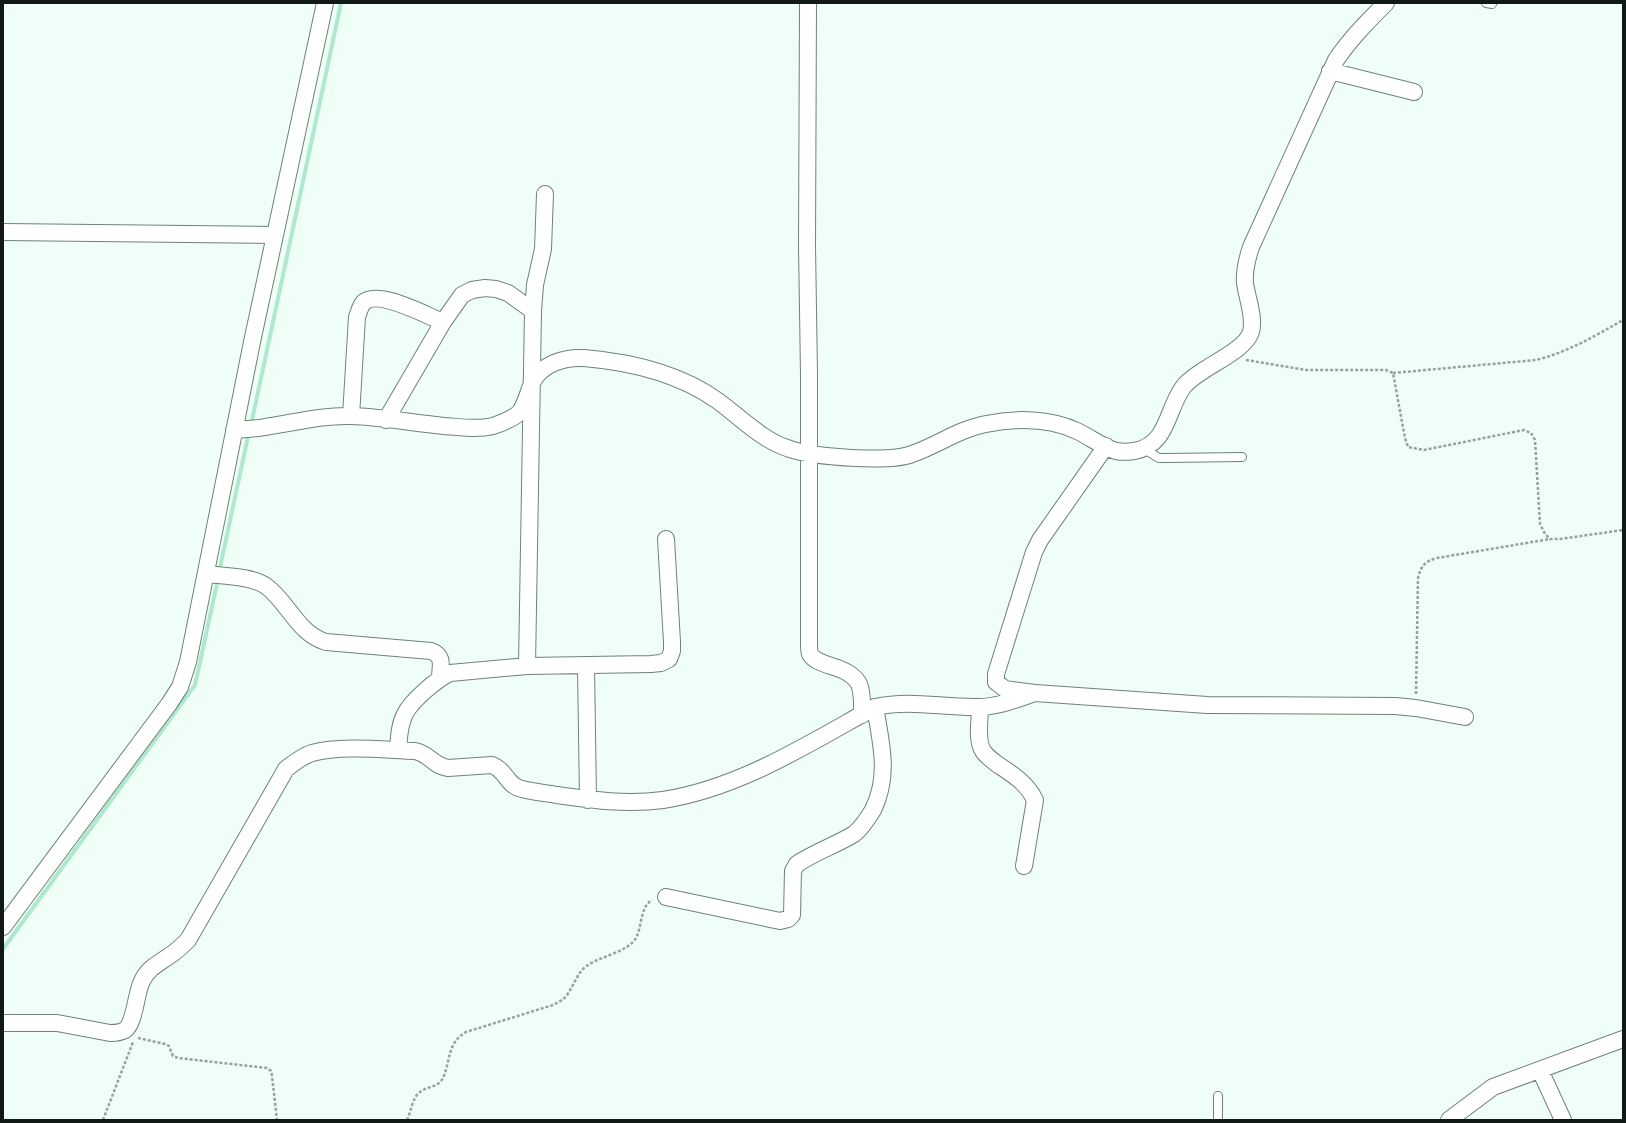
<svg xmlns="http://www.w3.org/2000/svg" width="1626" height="1123" font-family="Overpass,sans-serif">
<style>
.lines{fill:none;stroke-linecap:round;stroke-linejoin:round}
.stream{stroke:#aee9ce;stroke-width:4}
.service-casing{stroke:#6d8378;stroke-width:10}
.minor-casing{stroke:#6d8378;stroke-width:18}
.path{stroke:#96a39d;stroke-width:2.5;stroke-dasharray:3 2;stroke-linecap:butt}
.service{stroke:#fff;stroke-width:8}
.minor{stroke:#fff;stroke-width:16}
</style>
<rect width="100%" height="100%" fill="#effef7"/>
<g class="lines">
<!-- stream -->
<path class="stream" d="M251 425 341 3
M219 572 249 432
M3 949 195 685 218 579"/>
<defs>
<path id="service" d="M1486 3 1492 4
M1144 449 1159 458H1166L1242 457
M1218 1120V1096"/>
<path id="minor" d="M808 3 807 246 809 374V644C809 647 809 651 810 654 818 668 848 664 859 684 863 694 862 704 862 715
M1330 71 1414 92
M3 232 275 235
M351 416 357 317C359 312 360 307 363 303 377 288 427 316 443 322
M386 420 443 322 462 295 472 290 485 288 496 289 508 293 533 311
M234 430C245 429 255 429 265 427 294 423 322 415 351 416 382 417 413 423 444 426 460 427 477 430 493 426 502 423 513 419 520 412 526 403 528 393 532 383 541 364 564 357 584 358 631 362 679 373 718 401 741 418 763 441 790 449 814 457 889 463 912 454 938 445 959 429 986 424 1016 418 1050 418 1077 431 1090 437 1102 447 1116 451 1122 452 1128 452 1134 451 1169 445 1166 409 1184 386 1200 367 1244 353 1251 332 1255 317 1247 298 1245 283 1244 271 1247 259 1251 247L1336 60C1350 39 1368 21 1386 3
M1106 446 1040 540 1034 552 996 674V682L1005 689 1035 693 1207 705 1395 706 1416 708 1465 717
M206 574C222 576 252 576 266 586 289 603 297 633 326 642L431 651C445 656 440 667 440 678
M586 665 588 800
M527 666 533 311 535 285 543 249 545 194
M980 708C980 720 976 740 983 751 986 756 992 760 997 764 1012 774 1027 783 1035 800L1024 866
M398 750C399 738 399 725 405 714 411 701 437 679 450 673L527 666 651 664 661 663 669 659 672 651V642L666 539
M666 897 780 921 788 919 792 915 793 871 797 864C815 852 836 845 854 834 862 828 868 818 873 810 890 775 881 743 875 707
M3 927 169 704 180 687 188 662 252 342 325 3
M3 1023H57L110 1033C115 1033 120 1033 125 1030 135 1023 136 992 142 981 148 968 158 964 169 956 176 952 182 946 188 940L286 769C294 763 302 756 312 753 341 745 385 750 415 751 430 754 433 766 448 768L492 765C506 770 507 786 522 789 533 792 546 793 557 795 592 800 627 805 663 800 740 788 808 744 875 707 912 699 942 708 979 707 998 707 1017 699 1035 693
M1540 1070 1563 1120
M1449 1120 1493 1087 1623 1039"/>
</defs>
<!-- service casing -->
<use href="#service" class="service-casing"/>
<!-- minor casing -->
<use href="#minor" class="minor-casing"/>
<!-- path -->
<path class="path" d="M1246 360 1306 370H1386L1393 373 1405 438 1408 447 1424 450 1524 430 1531 433 1535 440 1540 524 1545 534 1550 539H1560L1623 530
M1393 373 1536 360C1568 352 1595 336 1623 320
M1416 694 1418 578C1421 566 1425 561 1437 558L1550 539
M138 1038 165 1044 169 1046 173 1056 178 1058 267 1068 271 1071 272 1076 277 1120
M103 1120 133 1042
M407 1120C411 1112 412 1098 420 1092 427 1086 438 1088 443 1078 451 1060 447 1043 466 1032L553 1005C558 1002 564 1000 567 995 575 984 577 972 588 965 601 956 628 952 636 938 642 927 640 907 652 900"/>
<!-- service -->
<use href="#service" class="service"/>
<!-- minor -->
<use href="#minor" class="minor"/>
</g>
<!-- border -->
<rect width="1626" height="1123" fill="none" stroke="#101915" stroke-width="8"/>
</svg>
